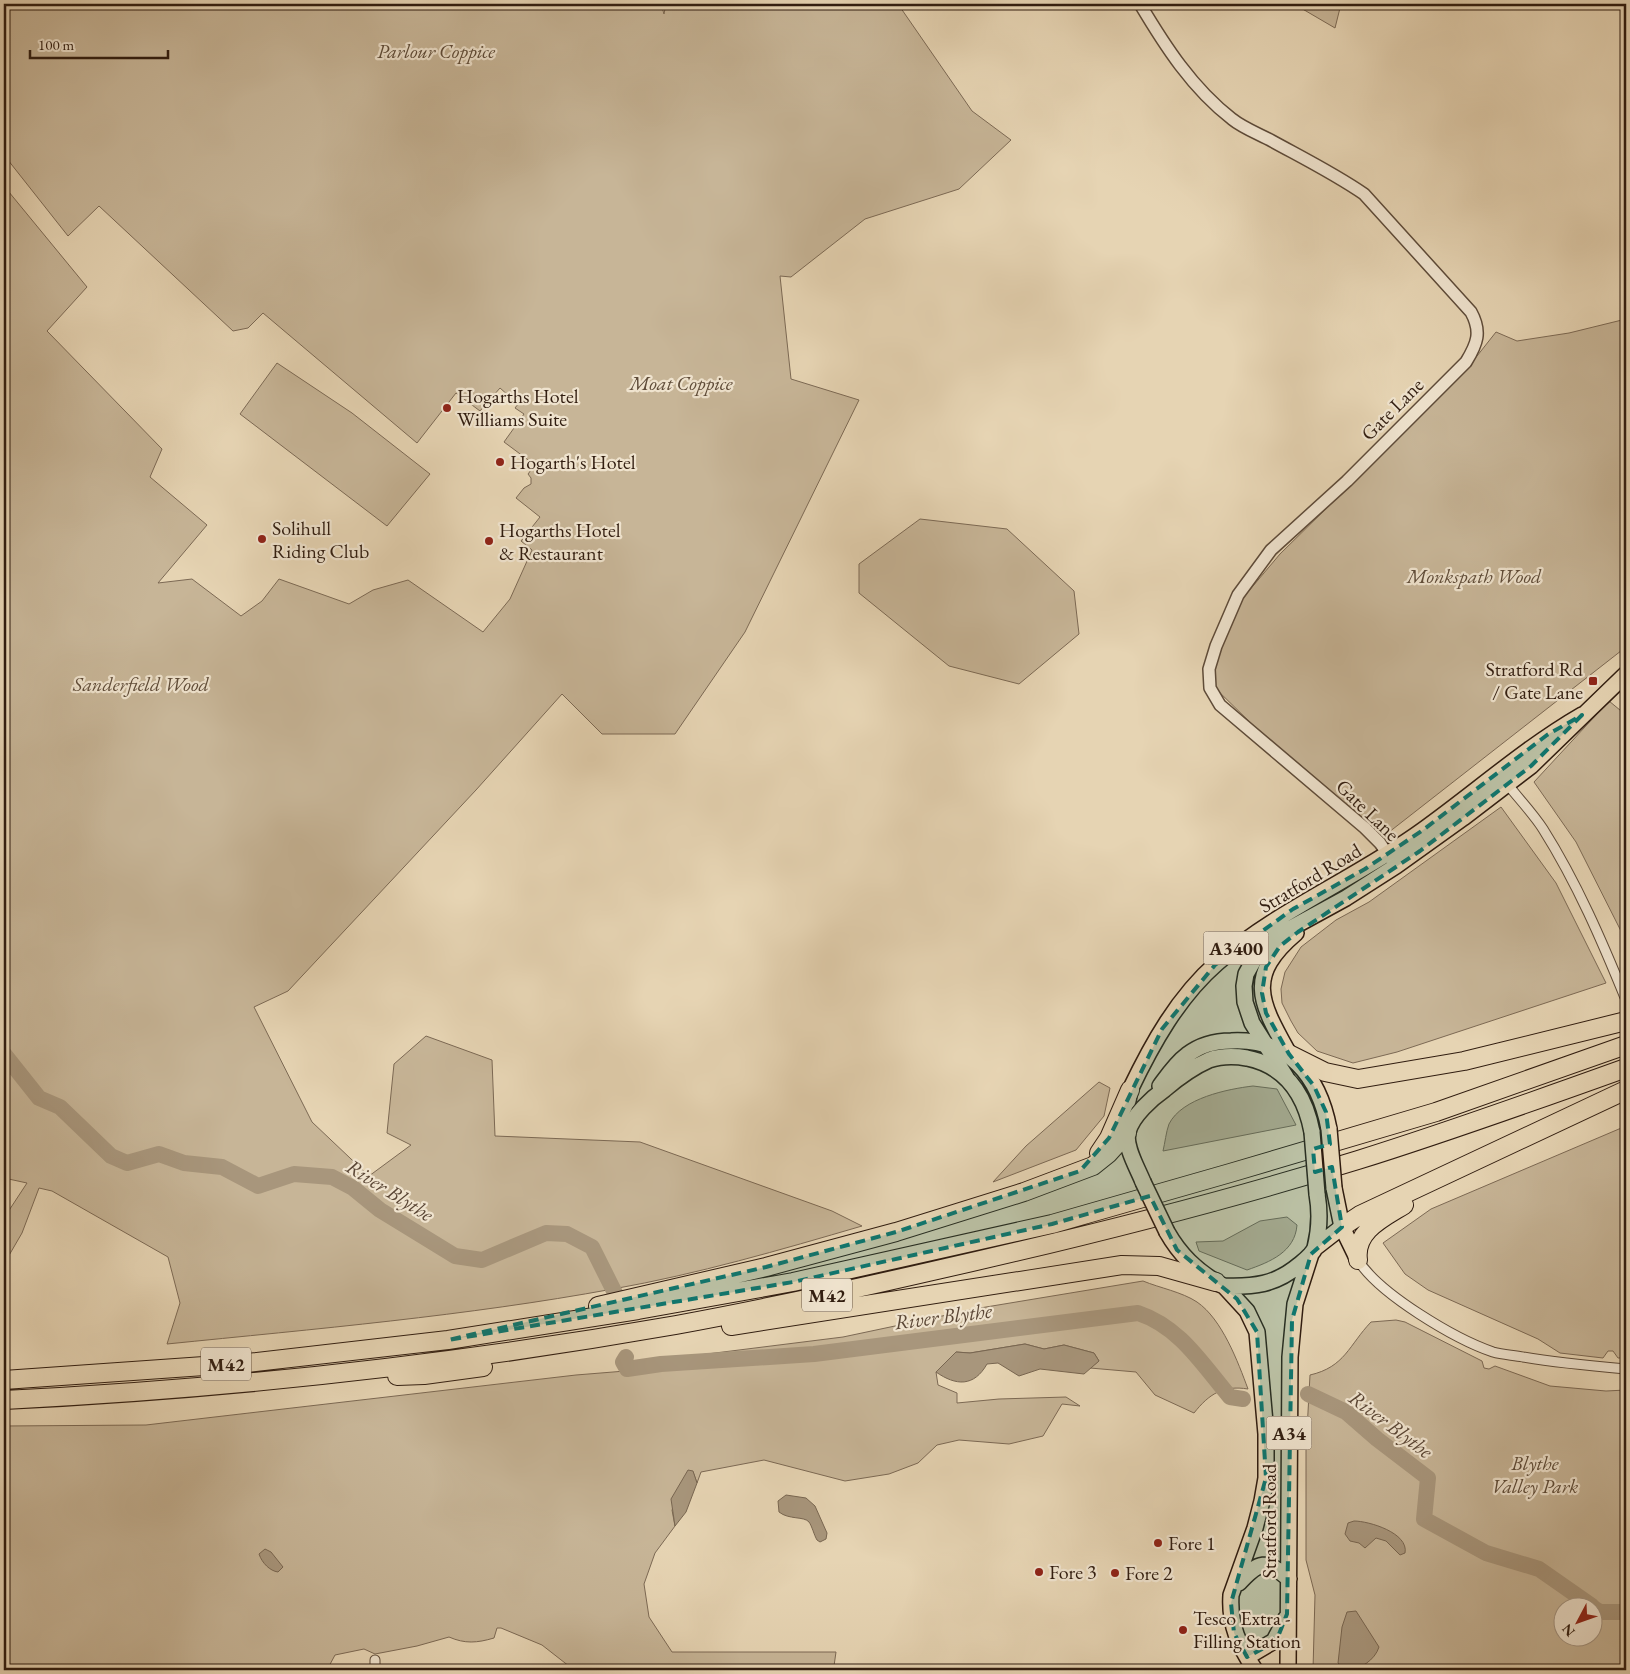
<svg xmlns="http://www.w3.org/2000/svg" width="1630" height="1674" font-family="'EB Garamond',serif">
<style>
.green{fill:#c7b597;stroke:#7c6954;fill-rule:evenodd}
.water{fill:#a8967c;stroke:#786651}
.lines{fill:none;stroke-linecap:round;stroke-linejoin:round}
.river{stroke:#a8967c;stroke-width:16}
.minor-casing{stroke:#5e4b39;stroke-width:11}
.tertiary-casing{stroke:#5e4b39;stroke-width:14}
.primary-casing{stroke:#311d10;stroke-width:18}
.trunk-casing{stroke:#311d10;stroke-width:18}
.motorway-casing{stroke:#311d10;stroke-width:20}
.minor{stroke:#efe3ce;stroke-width:9}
.tertiary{stroke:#efe3ce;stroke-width:11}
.primary{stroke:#e6d4b3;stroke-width:15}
.trunk{stroke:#e6d4b3;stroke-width:15}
.motorway{stroke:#e6d4b3;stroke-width:18}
.trunk-bridge-casing{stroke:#311d10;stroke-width:18;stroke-linecap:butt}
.trunk-bridge{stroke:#e6d4b3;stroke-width:15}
.marked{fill:#0f766e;fill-opacity:0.2;stroke:#0f766e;stroke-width:4;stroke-dasharray:10 6;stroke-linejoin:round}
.poi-dot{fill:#8f2418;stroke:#efe3ce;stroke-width:2}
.labels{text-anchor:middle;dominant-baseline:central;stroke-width:4.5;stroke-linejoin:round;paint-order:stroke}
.shield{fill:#efe3ce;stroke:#6a5849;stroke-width:1}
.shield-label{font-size:19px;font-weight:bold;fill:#311d10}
.park-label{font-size:20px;font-style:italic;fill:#5e4b38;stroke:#efe3ce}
.poi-label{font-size:20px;fill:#311d10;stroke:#efe3ce;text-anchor:start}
.street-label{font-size:20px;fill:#311d10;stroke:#efe3ce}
.water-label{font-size:21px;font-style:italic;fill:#5b4736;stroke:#efe3ce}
</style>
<rect width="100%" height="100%" fill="#e6d4b3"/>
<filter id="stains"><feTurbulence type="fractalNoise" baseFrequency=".004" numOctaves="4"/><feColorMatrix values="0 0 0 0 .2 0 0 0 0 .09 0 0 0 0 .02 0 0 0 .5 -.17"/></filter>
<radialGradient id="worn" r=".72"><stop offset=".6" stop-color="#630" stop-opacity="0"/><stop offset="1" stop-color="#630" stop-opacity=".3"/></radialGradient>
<!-- green -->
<path class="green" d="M4 4H661L664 14 666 4H898L972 111 1011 140 959 189 865 219 791 277 780 276 791 379 859 400 745 632 675 734H602L562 694 476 790 288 991 254 1007 312 1122 369 1176 411 1145 387 1133 394 1064 426 1036 492 1060 495 1136 640 1142 832 1211 862 1226C780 1250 698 1274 613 1289 466 1316 315 1329 167 1344L180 1303 168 1257 52 1191 39 1188 22 1233 4 1264V1218L27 1183 4 1178V186L87 287 47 331 162 449 150 477 207 525 158 583 192 579 241 616 262 601 279 579 349 604 373 590 408 580 483 632 510 599 532 550 521 541 540 517 516 498 524 488 531 484V478L528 474 535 465 504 442 524 414 515 408 518 404 500 388 480 411 456 393 417 443 263 313 248 328 233 331 99 206 68 236 4 155Z
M1294 4H1341L1335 28Z
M1626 319V647L1384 836 1255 727 1214 687 1216 658 1242 599 1280 554 1462 375 1496 332 1517 341 1569 333Z
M277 363 352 413 430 474 387 526 240 414Z
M920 519 1007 529 1074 591 1079 634 1019 684 949 666 859 593V564Z
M1609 701 1626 715V941L1576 842 1534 782Z
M1501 807 1556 883 1606 983 1397 1052 1353 1063 1317 1051 1298 1033 1291 1021 1282 1003 1281 989 1285 972 1301 947 1336 920 1369 902Z
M1099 1082 1110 1088 1104 1116 1076 1150 993 1182 1026 1146Z
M1253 1086 1277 1089 1296 1125 1163 1151C1165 1143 1166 1132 1169 1124 1182 1098 1228 1089 1253 1086Z
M1626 1126V1358H1618L1613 1351H1608L1603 1358 1560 1353 1538 1339 1428 1290 1405 1274 1383 1243 1431 1209Z
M1287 1217 1297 1225C1295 1252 1270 1262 1247 1270L1199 1251 1196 1242 1223 1241 1260 1221Z
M1143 1281C1160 1288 1182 1292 1197 1302 1222 1319 1238 1362 1248 1389 1223 1385 1209 1394 1194 1413L1155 1395 1136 1372 1090 1368 1099 1361 1094 1353 1064 1345 1044 1349 1025 1344 970 1353 956 1352 936 1372 938 1385 957 1393V1403L999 1399 1066 1397 1080 1406 1062 1404 1043 1436 1009 1444 959 1440 937 1445 918 1463 889 1474 845 1481 764 1460 701 1472 697 1483 693 1472 672 1510 675 1526 655 1553 644 1584 649 1617 672 1652H836L834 1666 804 1670H574L542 1645 501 1628H497L494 1638C477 1643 465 1644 449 1637L417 1646 375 1654 364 1649 335 1655 327 1670H4V1426L146 1425 576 1375 687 1366 691 1356 843 1337 980 1308Z
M1396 1320 1405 1322 1482 1361 1484 1368 1489 1369 1495 1366 1550 1386 1606 1391 1626 1390V1670H1313L1315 1595 1306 1560V1449L1310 1375C1345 1367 1349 1345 1371 1322ZM1562 1606H1592V1636H1562Z"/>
<!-- water -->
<path class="water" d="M1025 1344 1044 1349 1064 1345 1094 1353 1099 1361 1084 1374 1040 1369 1019 1376 998 1363 987 1364C974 1387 956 1386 936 1372L956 1352 970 1353Z
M688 1470 693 1471 697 1483 686 1512 675 1526 671 1499Z
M786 1495 806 1498 815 1506 827 1533 826 1539 820 1542 817 1540C814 1535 812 1526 809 1522 804 1516 789 1520 779 1512L778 1501Z
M1354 1521C1369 1521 1409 1533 1405 1553L1400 1555 1386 1541 1376 1538 1365 1548 1359 1543 1350 1541 1345 1534 1348 1523Z
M265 1549 271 1552 283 1567 278 1572C270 1571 262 1563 259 1554Z
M1356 1611 1379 1647C1375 1660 1360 1670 1346 1670L1338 1663 1342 1627 1347 1612Z"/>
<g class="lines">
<!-- river -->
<path class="river" d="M4 1054 39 1098 60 1107 111 1156 127 1163 159 1154 184 1163 222 1167 258 1186 294 1174 332 1177 353 1188 380 1210 455 1256 482 1260 546 1233 567 1234 592 1247 615 1293
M626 1357 623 1362 627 1369 661 1364 814 1354 1138 1313C1180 1327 1202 1364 1230 1397L1243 1399
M1308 1394 1346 1412 1377 1439 1428 1478 1424 1519 1486 1553 1539 1569 1592 1606
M1592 1607 1600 1612H1626"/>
<defs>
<path id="minor" d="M1505 781C1517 797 1532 812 1543 829 1577 883 1602 941 1626 1000
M1358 1260C1379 1294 1455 1339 1493 1352 1503 1355 1514 1355 1523 1357 1558 1363 1592 1366 1626 1369
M375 1670V1660"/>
<path id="tertiary" d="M1140 4C1165 46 1192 88 1232 119 1243 128 1259 134 1272 141 1303 158 1335 174 1364 194L1471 312C1482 332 1477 344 1466 362L1347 481 1271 550 1238 595 1216 646 1209 669 1210 688 1220 705 1365 828 1380 843 1391 859"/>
<path id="primary" d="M1289 1054C1261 1003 1244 977 1296 933
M1286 1077 1252 1023 1245 1002 1244 986 1246 974 1260 949 1271 939 1346 898 1396 866 1463 818 1531 766 1626 674
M1128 1101 1130 1090C1152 1044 1178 997 1217 963 1279 909 1357 878 1423 830 1476 792 1525 748 1582 715"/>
<path id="trunk" d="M1160 1086C1168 1075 1176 1063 1187 1055 1200 1045 1216 1041 1231 1041 1289 1038 1319 1076 1329 1129
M1143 1182C1138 1169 1124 1146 1128 1132 1132 1116 1152 1098 1165 1089 1178 1078 1193 1067 1209 1060 1221 1056 1235 1056 1247 1058 1286 1066 1305 1095 1312 1132
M1334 1188 1342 1227 1358 1260
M1167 1232C1180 1255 1196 1270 1219 1284L1224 1286C1254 1287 1275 1285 1299 1265 1305 1260 1312 1255 1315 1248 1319 1232 1320 1211 1317 1194
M1315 1248 1342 1227
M1224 1286 1247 1311 1257 1332 1266 1434V1478L1262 1501 1255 1528 1231 1595C1229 1625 1239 1646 1255 1670
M1239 1583C1259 1561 1266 1559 1289 1579
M1247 1657 1274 1641 1286 1618
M1288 1670 1290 1357 1295 1304 1311 1254"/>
<path id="motorway" d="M1289 1054 1325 1072 1358 1079 1464 1061 1626 1021
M1099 1153 1109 1138 1130 1090
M1342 1227 1360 1215 1626 1090
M1358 1260C1354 1231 1383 1218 1404 1205
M598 1306 766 1267 896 1232 1024 1192 1093 1166 1108 1154 1127 1133
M731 1326 1122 1265 1159 1266 1216 1282
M397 1376 424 1375 483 1367
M4 1380 247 1363 448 1340 638 1310 793 1282 1052 1224 1230 1173 1436 1112 1626 1045
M4 1400C229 1389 454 1364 676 1325 764 1309 850 1290 937 1270 1079 1238 1219 1203 1358 1160 1448 1132 1537 1100 1626 1068"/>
</defs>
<!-- minor casing -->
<use href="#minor" class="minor-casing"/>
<!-- tertiary casing -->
<use href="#tertiary" class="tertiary-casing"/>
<!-- primary casing -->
<use href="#primary" class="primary-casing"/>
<!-- trunk casing -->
<use href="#trunk" class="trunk-casing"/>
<!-- motorway casing -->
<use href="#motorway" class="motorway-casing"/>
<!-- minor -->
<use href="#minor" class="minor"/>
<!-- tertiary -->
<use href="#tertiary" class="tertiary"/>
<!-- primary -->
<use href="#primary" class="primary"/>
<!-- trunk -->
<use href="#trunk" class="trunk"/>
<!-- motorway -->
<use href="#motorway" class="motorway"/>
<defs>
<path id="trunk-bridge" d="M1329 1129 1334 1188
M1312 1132 1317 1194
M1143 1182 1167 1232"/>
</defs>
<!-- trunk-bridge casing -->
<use href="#trunk-bridge" class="trunk-bridge-casing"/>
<!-- trunk-bridge -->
<use href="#trunk-bridge" class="trunk-bridge"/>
</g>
<!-- marked area -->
<path class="marked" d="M1582 715 1531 766 1420 851 1298 932 1280 946 1266 967 1262 993 1266 1013 1289 1054 1314 1086 1326 1112 1330 1144 1313 1149 1315 1172 1332 1167 1342 1227 1311 1254 1292 1320 1287 1614 1279 1634 1262 1649 1247 1657 1234 1633 1231 1603 1266 1478 1257 1332 1237 1299 1177 1250 1150 1196 1052 1224 793 1282 448 1340 766 1267 896 1232 1080 1171 1109 1138 1162 1029 1215 965 1293 909 1365 869 1423 830 1547 735Z"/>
<!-- markers -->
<g class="poi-dot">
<circle cx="447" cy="408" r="5"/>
<circle cx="500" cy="462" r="5"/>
<circle cx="262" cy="539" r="5"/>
<circle cx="489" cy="541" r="5"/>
<rect x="1588" y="676" width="10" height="10" rx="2.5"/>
<circle cx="1158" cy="1543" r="5"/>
<circle cx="1039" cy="1572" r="5"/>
<circle cx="1115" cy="1573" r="5"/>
<circle cx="1183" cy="1630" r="5"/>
</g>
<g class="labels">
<!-- shield labels -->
<g class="shield">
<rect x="1203.5" y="931.5" width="65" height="33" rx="4"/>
<rect x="802" y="1278.5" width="50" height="33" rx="4"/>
<rect x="201" y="1347.5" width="50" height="33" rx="4"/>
<rect x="1266.5" y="1416.5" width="45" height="33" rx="4"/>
</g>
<g class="shield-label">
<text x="1236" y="948">A3400</text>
<text x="827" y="1295">M42</text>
<text x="226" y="1364">M42</text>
<text x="1289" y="1433">A34</text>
</g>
<!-- park labels -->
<g class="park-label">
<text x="436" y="51">Parlour Coppice</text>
<text x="681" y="383">Moat Coppice</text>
<text x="1474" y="576">Monkspath Wood</text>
<text x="141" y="684">Sanderfield Wood</text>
<text x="1535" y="1463">Blythe<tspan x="1535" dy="23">Valley Park</tspan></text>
</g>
<!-- poi labels -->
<g class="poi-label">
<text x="457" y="396">Hogarths Hotel<tspan x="457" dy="23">Williams Suite</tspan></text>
<text x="510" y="462">Hogarth's Hotel</text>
<text x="272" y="528">Solihull<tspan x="272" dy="23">Riding Club</tspan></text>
<text x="499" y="530">Hogarths Hotel<tspan x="499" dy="23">&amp; Restaurant</tspan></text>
<text x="1583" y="669" text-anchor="end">Stratford Rd<tspan x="1583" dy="23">/ Gate Lane</tspan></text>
<text x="1168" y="1543">Fore 1</text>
<text x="1049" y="1572">Fore 3</text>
<text x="1125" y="1573">Fore 2</text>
<text x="1193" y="1618">Tesco Extra -<tspan x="1193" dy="23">Filling Station</tspan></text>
</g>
<!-- street labels -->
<g class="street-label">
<text transform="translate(1392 409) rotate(-45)">Gate Lane</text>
<text transform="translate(1368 810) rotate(44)">Gate Lane</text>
<text transform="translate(1310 878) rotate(-31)">Stratford Road</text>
<text transform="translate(1269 1521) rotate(-90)">Stratford Road</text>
</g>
<!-- water labels -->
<g class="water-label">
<text transform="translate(390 1190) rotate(32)">River Blythe</text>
<text transform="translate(943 1316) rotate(-7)">River Blythe</text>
<text transform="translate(1391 1424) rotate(37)">River Blythe</text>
</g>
</g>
<!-- margin -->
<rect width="1630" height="1674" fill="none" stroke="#e6d4b3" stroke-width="20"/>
<rect x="5" y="5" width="1620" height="1664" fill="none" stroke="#311d10" stroke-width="2.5"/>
<rect x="10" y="10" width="1610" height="1654" fill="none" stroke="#311d10"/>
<!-- north arrow -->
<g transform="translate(1578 1622) rotate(229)"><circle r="24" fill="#efe3ce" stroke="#a39482"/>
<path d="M0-4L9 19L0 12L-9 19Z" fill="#8f2418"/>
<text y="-8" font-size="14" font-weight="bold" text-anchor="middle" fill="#311d10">N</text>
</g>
<!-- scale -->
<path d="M30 50v8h138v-8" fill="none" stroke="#311d10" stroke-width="2.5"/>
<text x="38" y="50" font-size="15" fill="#311d10" stroke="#efe3ce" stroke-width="4" paint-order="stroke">100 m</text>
<rect width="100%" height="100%" filter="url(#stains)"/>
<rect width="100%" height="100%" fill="url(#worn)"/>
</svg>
